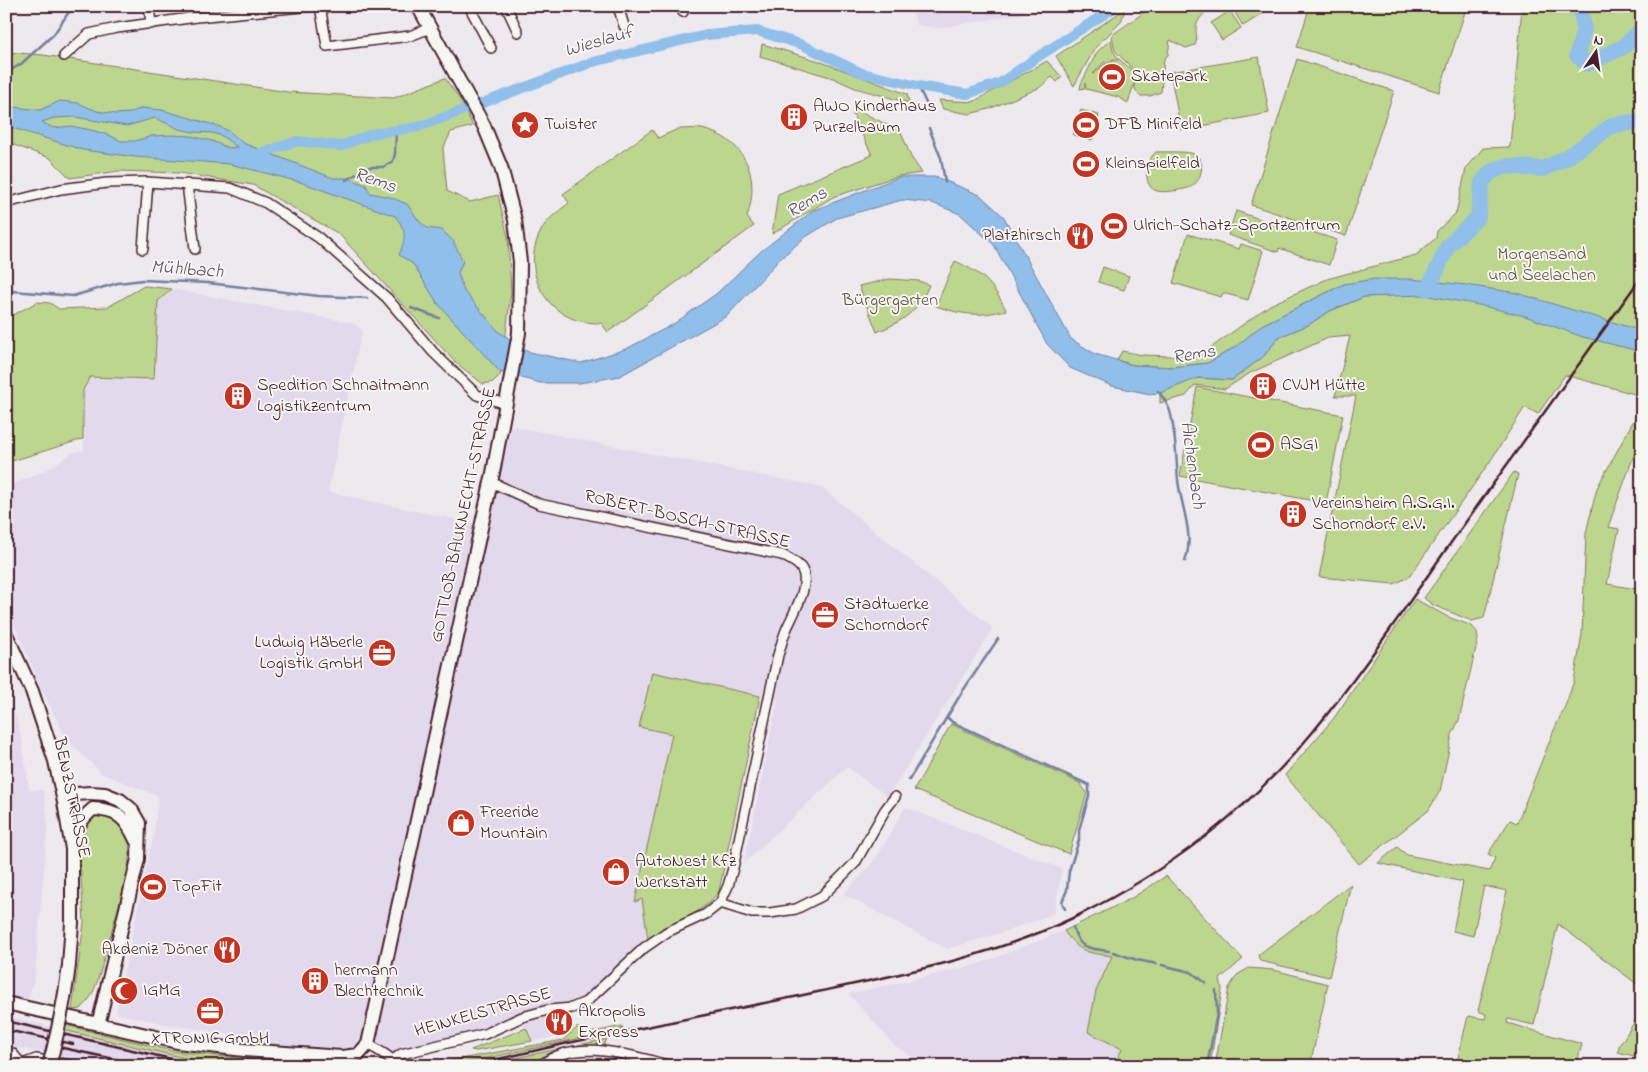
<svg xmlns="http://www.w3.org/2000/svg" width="1648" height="1072" font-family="'Indie Flower',sans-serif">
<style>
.built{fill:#e2d9ec}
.green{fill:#bdd68d;stroke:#847a5c}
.water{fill:#8fbfea;stroke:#737f9e;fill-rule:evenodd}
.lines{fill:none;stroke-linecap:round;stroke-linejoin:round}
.stream{stroke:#737f9e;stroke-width:2.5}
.canal{stroke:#8fbfea;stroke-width:10}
.river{stroke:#8fbfea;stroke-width:16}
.street-casing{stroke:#4a1f2b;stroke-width:12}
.secondary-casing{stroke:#4a1f2b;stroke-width:16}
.street{stroke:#f6f6f2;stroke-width:9}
.secondary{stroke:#f6f6f2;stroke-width:12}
.rail{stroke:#4a1f2b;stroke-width:2.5}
.secondary-bridge-casing{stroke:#4a1f2b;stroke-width:16;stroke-linecap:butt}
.secondary-bridge{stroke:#f6f6f2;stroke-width:12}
.labels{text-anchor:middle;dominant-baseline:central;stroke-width:4;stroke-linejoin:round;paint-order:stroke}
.poi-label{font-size:18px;fill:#4a1f2b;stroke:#f6f6f2;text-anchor:start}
.park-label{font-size:18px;fill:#674d44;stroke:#f6f6f2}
.street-label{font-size:18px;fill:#4a1f2b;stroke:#f6f6f2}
.water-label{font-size:19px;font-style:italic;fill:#5f4f64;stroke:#f6f6f2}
</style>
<rect width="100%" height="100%" fill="#ede9ef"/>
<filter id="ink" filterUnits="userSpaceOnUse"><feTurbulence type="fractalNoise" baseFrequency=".02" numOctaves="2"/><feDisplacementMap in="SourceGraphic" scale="10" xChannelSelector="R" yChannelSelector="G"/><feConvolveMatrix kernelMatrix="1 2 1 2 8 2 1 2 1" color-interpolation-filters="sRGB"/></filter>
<g filter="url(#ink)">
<!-- built -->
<path class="built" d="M910 6H1027L1021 14 939 28 917 25Z
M172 289 353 323 362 330 328 492 490 527 511 426 811 485 822 488 993 628 888 797 847 767 744 863 778 699 652 673 672 734 635 901 642 899 648 939 584 996 564 1003 570 1027 560 1036 532 1041 523 1022 486 1039 412 1056 331 1047 271 1044 239 1041 224 1033 171 1025 119 1014 117 1011 118 1002 154 833 158 796 103 774 67 740 43 692 6 605V487L47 470 72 453 84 450 83 390 90 377 154 378 158 300Z
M6 693H9L22 740 29 790H43L48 822 35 974 29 998 25 1000 6 996Z
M905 807 1062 869 1054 913 1010 930 947 949 843 894 865 872 880 852Z
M1064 931 1073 944 1112 956 1096 991 1122 1049 1114 1066H926L895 1046 849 994 976 965Z
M6 1016 159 1052 237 1066H111L51 1055 6 1045Z
M570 1048 664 1066H482Z"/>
<!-- green -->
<path class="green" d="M1153 6H1211C1206 12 1195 21 1196 29 1196 37 1198 37 1195 45L1186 48 1170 40 1168 55 1164 59 1161 92 1150 96H1140L1135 89 1134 84 1128 103 1118 97 1086 89 1085 83V88L1080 89 1081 84 1097 52 1111 39 1113 51 1118 58 1103 63 1093 74 1103 65 1119 59 1133 71 1135 84 1134 70 1115 51 1112 35Z
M1241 6H1273V7L1243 26 1234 11Z
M1310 6H1467L1439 92 1297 47Z
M1522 6H1642V396L1565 375 1538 414 1525 407 1489 463 1409 577 1394 584 1319 577 1356 396H1335L1350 336 1328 338 1250 373 1225 389 1195 385 1186 396 1160 403V393L1197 378 1232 380 1263 357 1279 337 1308 325 1330 311 1364 297 1408 295 1344 284 1262 325 1237 346 1208 363 1172 367 1133 365 1117 360 1122 351 1142 355 1171 356 1205 352 1270 305 1327 279 1416 255 1436 238 1437 231 1456 213 1466 169 1483 148 1510 147Z
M1125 9 1121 22 1095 48 1074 86 1056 56Z
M1230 11 1241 28 1222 40 1211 23Z
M762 44 816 60 907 94 909 103 855 88 833 78 760 56Z
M6 52 43 55 288 92 394 98 445 78 460 100 473 126 451 132 443 149 447 191 470 202 498 195 508 237 511 292 501 374 493 382 483 384 454 361 339 234 253 185 179 173 119 171 70 178 50 158 6 142Z
M1259 57 1269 113 1181 130 1170 72Z
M1297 59 1394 91 1346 236 1251 205Z
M1047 61 1062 77 1057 82 1052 77 1039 88 989 109 969 114 943 109 939 100 973 102Z
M854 108 901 132 911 157 922 173 898 176 833 197 772 234 778 194 872 155 853 115Z
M1081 110 1099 115 1092 140 1073 135Z
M678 129C686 129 694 128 702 129 745 139 761 176 747 217L754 226 608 332 601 323C591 323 580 322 571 318 537 303 523 261 542 229 548 218 559 211 569 203L563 194 652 130 658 138Z
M1156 152C1164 152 1189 151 1194 154 1207 160 1202 184 1188 188 1179 190 1167 193 1157 191 1142 187 1145 160 1156 152Z
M1236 211 1286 228 1287 224 1337 240 1329 265 1279 248 1278 252 1228 235Z
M1188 234 1239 249 1241 244 1263 251 1248 300 1223 293 1221 297 1173 283Z
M955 261C983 274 992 282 1006 310 979 317 962 315 936 306Z
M1103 267 1129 276 1124 290 1098 282Z
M890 279 919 281 929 285C918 312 903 321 877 332L859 286Z
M144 286 172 289 158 301 154 379 90 377 83 390V439L12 461 8 449H6V319L37 302 50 303 59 309 108 307Z
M1197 387 1343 415 1326 503 1180 476Z
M1642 405V433L1608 527 1619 529 1607 584 1642 590V988L1558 924 1534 1025 1508 1019 1507 1023 1582 1044 1576 1066H1456L1468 1016 1485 1019 1486 1014 1478 1011 1507 891 1484 886 1473 936 1453 931 1463 882 1378 863 1397 847 1407 855 1489 871 1495 858 1488 854 1510 820 1517 823 1554 730 1566 704 1574 681 1582 634 1586 533 1597 488Z
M1514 472 1518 474 1484 618 1472 621 1433 605 1424 598Z
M1415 599 1448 617 1472 626 1477 632 1478 639 1459 720 1452 735 1440 791 1428 811 1359 864 1285 775 1334 718Z
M652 672 760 696 719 891 709 903 689 917 664 927 648 939 642 899 635 902 672 734 639 727Z
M951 724 1080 783 1087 793 1069 854 914 790Z
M101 815C117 819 124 827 129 842 134 861 111 932 105 954 102 966 99 979 94 990 91 998 86 1003 81 1009L72 1010 84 923 79 845 80 831 92 817Z
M1166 876 1243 959 1220 979 1222 989 1210 1066H1114L1122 1049 1088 1032 1096 991 1112 956C1086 952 1081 954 1064 931L1132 898Z
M1351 884 1329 977 1260 961 1258 955Z
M1249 968 1274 970 1328 984 1310 1066H1215L1229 988 1237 975Z
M1642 1010V1058L1618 1052 1619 1046Z
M65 1025 173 1051 274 1062 338 1066H219L63 1030Z
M622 1026 623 1029 451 1066H422L563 1040 578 1027 585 1034Z
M526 1028 532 1041 476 1051 471 1050Z
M607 1039 604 1045H587L550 1054 522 1066H476Z"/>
<!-- water -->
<path class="water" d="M60 101 78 103 97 111 116 114 130 113 142 108 162 110 218 126 229 131 243 143 333 178H348L366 185 370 193 390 197 407 204 419 221 427 228 442 230 453 241 463 261 458 273 464 291 499 332 530 352 581 363 626 349 672 325 716 294 760 252 814 210 899 177H936L980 195 1004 217 1071 339 1095 354 1133 365 1172 367 1208 363 1237 346 1262 325 1344 284 1374 279H1411L1466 285 1517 293 1642 331V352L1583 337 1525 316 1474 304 1423 295 1364 297 1330 311 1308 325 1279 337 1263 357 1232 380 1198 378 1160 393 1150 394 1112 386 1070 368 1047 344 994 245 960 214 932 203 902 200 837 218 804 238 779 260 727 316 620 376 580 383H540L500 372 438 304 413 264 399 255C406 238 407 231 395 216L300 182 230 164 135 157 83 150 6 126V106L40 110ZM75 117 127 126 155 118 179 129 193 132 212 133 222 136 237 147 229 148 212 141 191 136 171 135 152 136 135 141H121L109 135 91 130 71 126 53 128 42 122 54 118Z"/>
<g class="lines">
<!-- stream -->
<path class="stream" d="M6 73 21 64 54 34 73 6
M918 86 926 103
M929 128 941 158 945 182
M346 180 369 167H383L393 161 395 154 396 130
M6 293 13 291 73 296 118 283 143 280 208 283 319 296 367 298
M411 308 439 318
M1158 391C1163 397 1167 403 1170 411 1176 433 1176 457 1178 480 1181 507 1195 535 1185 561
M947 717 952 722 1089 785V796L1079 830V840L1069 871 1067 890 1062 902 1065 909
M909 780 962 692 998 639
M1073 927C1079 950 1088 948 1109 951
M1113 952 1137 960 1157 964
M1162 965 1191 972 1206 983
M1207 1066 1217 1013 1216 990"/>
<!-- canal -->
<path class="canal" d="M252 156 297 141 341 146 372 134 418 127 593 62 706 35 757 31 800 44 862 73 918 86 967 94 1000 83 1036 58 1117 6"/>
<!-- river -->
<path class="river" d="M1580 6 1584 29 1577 55 1587 64 1623 47 1639 32H1642
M1428 289 1448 246 1478 217 1482 182 1491 172 1506 166 1543 169 1566 158 1613 125 1642 121"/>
<defs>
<path id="street" d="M149 6 151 24
M320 6 327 46 410 36 430 28
M469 6 491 48
M506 6 518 32
M618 6 624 26
M680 6 683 12
M64 56 89 34 117 28 197 17 312 6
M187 184 195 249
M6 203 61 189 107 183 148 182 230 188 266 203 319 238 387 298 433 352 477 395 506 404
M143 249 148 182
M491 482 539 504 782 555C789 559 797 562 801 568 812 583 793 614 787 628 783 637 781 646 778 655L733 868 728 886 720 903
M368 1044C378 1051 390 1055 397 1066
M6 1052 12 1053 23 1066
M393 1060 401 1054 485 1034 522 1017 548 1010 572 1008 586 1002 644 948 667 932 706 914 720 903 752 913H770L796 909 822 896 855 863 885 810 895 797
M23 1064 36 1059 75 1066
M540 1066C576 1036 631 1056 672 1066"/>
<path id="secondary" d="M6 634 32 691 55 761 64 802 72 849V923L69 965
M64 802 76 794 90 793 105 794 120 800 131 809 139 823 138 859 98 1025
M73 844C77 827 80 820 93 809 118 810 126 818 136 840
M6 1003 177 1042 244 1050 342 1057 358 1055 368 1044 493 473 519 333 520 262 515 220 501 167 484 126 418 6"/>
</defs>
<!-- street casing -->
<use href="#street" class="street-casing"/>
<!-- secondary casing -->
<use href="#secondary" class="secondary-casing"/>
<!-- street -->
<use href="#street" class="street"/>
<!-- secondary -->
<use href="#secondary" class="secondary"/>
<!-- rail -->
<path class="rail" d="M6 1021 202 1066
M6 1030 73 1044
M63 1048 147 1066
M465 1066C500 1059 534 1051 568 1043 641 1028 715 1013 789 998 886 977 986 960 1077 916 1167 872 1249 810 1312 733 1360 675 1402 612 1445 551 1511 459 1576 367 1642 276"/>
<defs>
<path id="secondary-bridge" d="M49 1066C58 1032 65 999 69 965"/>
</defs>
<!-- secondary-bridge casing -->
<use href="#secondary-bridge" class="secondary-bridge-casing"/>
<!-- secondary-bridge -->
<use href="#secondary-bridge" class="secondary-bridge"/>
</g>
</g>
<!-- icons -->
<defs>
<symbol id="stadium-disc" viewBox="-11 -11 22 22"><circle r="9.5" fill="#c8321e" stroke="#f6f6f2"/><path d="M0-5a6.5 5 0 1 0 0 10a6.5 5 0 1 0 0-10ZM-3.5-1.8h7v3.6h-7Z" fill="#fff"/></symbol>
<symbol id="building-disc" viewBox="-11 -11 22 22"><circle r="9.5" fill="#c8321e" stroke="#f6f6f2"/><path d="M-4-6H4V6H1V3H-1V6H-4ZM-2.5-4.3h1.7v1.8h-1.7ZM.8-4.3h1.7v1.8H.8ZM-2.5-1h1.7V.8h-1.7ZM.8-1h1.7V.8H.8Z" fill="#fff"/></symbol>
<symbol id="sight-disc" viewBox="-11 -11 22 22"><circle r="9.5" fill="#c8321e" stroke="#f6f6f2"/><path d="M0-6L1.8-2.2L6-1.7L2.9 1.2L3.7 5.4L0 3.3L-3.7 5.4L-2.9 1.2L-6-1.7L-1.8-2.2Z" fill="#fff"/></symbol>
<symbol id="restaurant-disc" viewBox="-11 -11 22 22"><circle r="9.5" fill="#c8321e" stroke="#f6f6f2"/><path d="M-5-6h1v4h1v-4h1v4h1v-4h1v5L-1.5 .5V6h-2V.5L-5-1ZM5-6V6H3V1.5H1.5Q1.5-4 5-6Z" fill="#fff"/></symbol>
<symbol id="office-disc" viewBox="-11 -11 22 22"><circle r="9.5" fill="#c8321e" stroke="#f6f6f2"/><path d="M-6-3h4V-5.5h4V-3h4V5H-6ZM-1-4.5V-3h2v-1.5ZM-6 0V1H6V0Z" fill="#fff"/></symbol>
<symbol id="shop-disc" viewBox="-11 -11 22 22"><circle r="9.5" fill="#c8321e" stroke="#f6f6f2"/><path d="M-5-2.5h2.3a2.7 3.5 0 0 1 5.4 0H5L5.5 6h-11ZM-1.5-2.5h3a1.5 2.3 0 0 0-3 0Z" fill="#fff"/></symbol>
<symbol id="mosque-disc" viewBox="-11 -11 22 22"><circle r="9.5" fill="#c8321e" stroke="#f6f6f2"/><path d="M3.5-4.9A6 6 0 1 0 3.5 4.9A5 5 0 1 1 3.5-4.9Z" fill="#fff"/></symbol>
</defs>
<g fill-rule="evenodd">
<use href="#stadium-disc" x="1096" y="61" width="32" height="32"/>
<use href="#building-disc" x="778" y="101" width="32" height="32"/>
<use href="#sight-disc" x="509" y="109" width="32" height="32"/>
<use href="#stadium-disc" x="1070" y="109" width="32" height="32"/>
<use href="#stadium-disc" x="1070" y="148" width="32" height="32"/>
<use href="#stadium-disc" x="1098" y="210" width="32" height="32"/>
<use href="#restaurant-disc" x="1064" y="220" width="32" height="32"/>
<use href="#building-disc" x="1247" y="370" width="32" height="32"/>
<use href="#building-disc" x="222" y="380" width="32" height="32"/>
<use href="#stadium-disc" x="1245" y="429" width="32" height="32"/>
<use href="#building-disc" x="1277" y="498" width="32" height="32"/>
<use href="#office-disc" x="809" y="599" width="32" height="32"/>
<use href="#office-disc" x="366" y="637" width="32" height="32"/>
<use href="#shop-disc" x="445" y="807" width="32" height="32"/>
<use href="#shop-disc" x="600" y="856" width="32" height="32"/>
<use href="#stadium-disc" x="137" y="871" width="32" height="32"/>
<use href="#restaurant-disc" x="211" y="934" width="32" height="32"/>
<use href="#building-disc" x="299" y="965" width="32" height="32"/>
<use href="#mosque-disc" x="108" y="975" width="32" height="32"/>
<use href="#office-disc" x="194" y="995" width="32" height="32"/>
<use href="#restaurant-disc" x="543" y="1006" width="32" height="32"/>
</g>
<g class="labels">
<!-- poi labels -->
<g class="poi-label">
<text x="1131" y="77">Skatepark</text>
<text x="813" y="107">AWO Kinderhaus<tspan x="813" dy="21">Purzelbaum</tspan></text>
<text x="544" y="125">Twister</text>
<text x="1105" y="125">DFB Minifeld</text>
<text x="1105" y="164">Kleinspielfeld</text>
<text x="1133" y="226">Ulrich-Schatz-Sportzentrum</text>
<text x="1061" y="236" text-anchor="end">Platzhirsch</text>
<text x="257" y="386">Spedition Schnaitmann<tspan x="257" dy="21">Logistikzentrum</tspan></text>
<text x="1282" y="386">CVJM Hütte</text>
<text x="1280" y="445">ASGI</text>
<text x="1312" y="504">Vereinsheim A.S.G.I.<tspan x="1312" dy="21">Schorndorf e.V.</tspan></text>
<text x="844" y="605">Stadtwerke<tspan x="844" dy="21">Schorndorf</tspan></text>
<text x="363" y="643" text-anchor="end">Ludwig Häberle<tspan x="363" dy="21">Logistik GmbH</tspan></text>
<text x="480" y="813">Freeride<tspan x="480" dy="21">Mountain</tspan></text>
<text x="635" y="862">AutoNest Kfz<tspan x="635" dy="21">Werkstatt</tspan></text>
<text x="172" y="887">TopFit</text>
<text x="208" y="950" text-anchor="end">Akdeniz Döner</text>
<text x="334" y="971">hermann<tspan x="334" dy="21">Blechtechnik</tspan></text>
<text x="143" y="991">IGMG</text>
<text x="578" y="1012">Akropolis<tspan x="578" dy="21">Express</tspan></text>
<text x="210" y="1039" text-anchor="middle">XTRONIC GmbH</text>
</g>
<!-- park labels -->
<g class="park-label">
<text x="1542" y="255">Morgensand<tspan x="1542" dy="21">und Seelachen</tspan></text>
<text x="890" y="301">Bürgergarten</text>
</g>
<!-- street labels -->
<g class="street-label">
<text transform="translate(464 515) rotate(-78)">GOTTLOB-BAUKNECHT-STRASSE</text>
<text transform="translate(687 520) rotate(13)">ROBERT-BOSCH-STRASSE</text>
<text transform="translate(71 798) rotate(78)">BENZSTRASSE</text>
<text transform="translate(483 1013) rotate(-16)">HEINKELSTRASSE</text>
</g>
<!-- water labels -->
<g class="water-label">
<text transform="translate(599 42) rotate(-16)">Wieslauf</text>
<text transform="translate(375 181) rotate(20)">Rems</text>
<text transform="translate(807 203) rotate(-31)">Rems</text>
<text transform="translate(187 270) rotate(4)">Mühlbach</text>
<text transform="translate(1194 355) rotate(-9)">Rems</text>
<text transform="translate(1192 465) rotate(82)">Aichenbach</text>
</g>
</g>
<!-- margin -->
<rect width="1648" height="1072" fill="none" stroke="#f6f6f2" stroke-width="25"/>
<rect x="12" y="12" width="1623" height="1047" fill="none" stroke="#4a1f2b" stroke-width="2" filter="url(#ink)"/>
<!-- north arrow -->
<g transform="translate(1596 52) rotate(13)" stroke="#f6f6f2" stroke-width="4" paint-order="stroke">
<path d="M0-4L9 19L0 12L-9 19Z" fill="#4a1f2b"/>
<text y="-8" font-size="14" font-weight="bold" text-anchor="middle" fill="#4a1f2b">N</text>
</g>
</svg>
